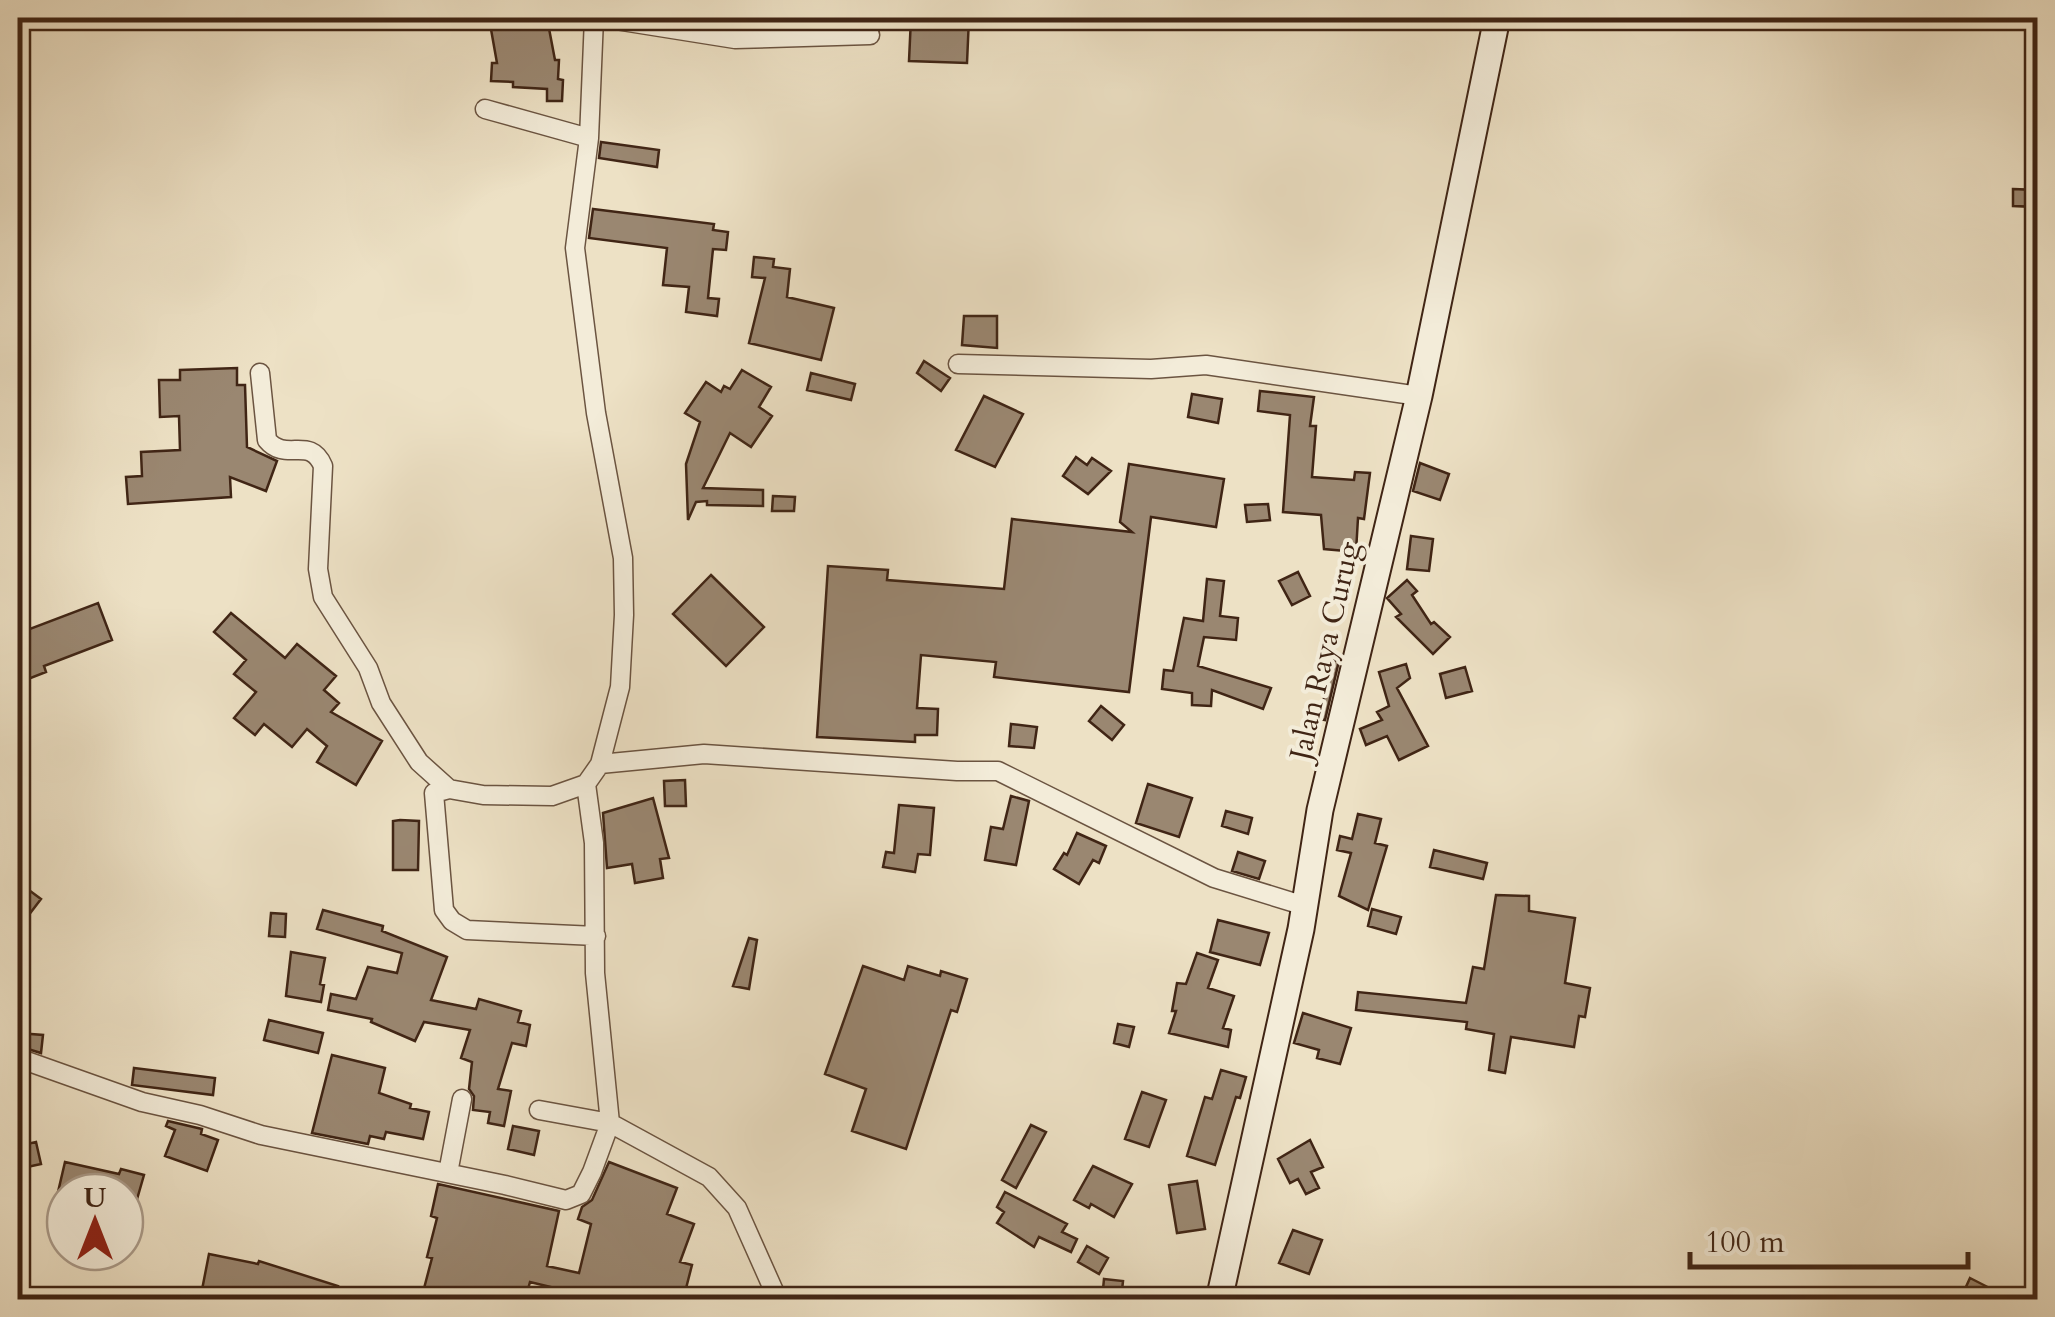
<svg xmlns="http://www.w3.org/2000/svg" width="2055" height="1317" font-family="Cardo,serif">
<style>
.water{fill:#b2a189;stroke:#846f5b;stroke-width:2.5}
.building{fill:#9a8771;stroke:#402515;stroke-width:2.5}
.lines{fill:none;stroke-linecap:round;stroke-linejoin:round}
.street-casing{stroke:#6b5441;stroke-width:21}
.secondary-casing{stroke:#402515;stroke-width:29}
.street{stroke:#f3ecd9;stroke-width:18}
.secondary{stroke:#f3ecd9;stroke-width:25}
.labels{text-anchor:middle;dominant-baseline:central;stroke-width:8;stroke-linejoin:round;paint-order:stroke}
.street-label{font-size:30px;fill:#402515;stroke:#f3ecd9}
</style>
<rect width="100%" height="100%" fill="#ede1c5"/>
<filter id="stains"><feTurbulence type="fractalNoise" baseFrequency=".002" numOctaves="4"/><feColorMatrix values="0 0 0 0 .2 0 0 0 0 .09 0 0 0 0 .02 0 0 0 .5 -.17"/></filter>
<radialGradient id="worn" r=".72"><stop offset=".6" stop-color="#630" stop-opacity="0"/><stop offset="1" stop-color="#630" stop-opacity=".3"/></radialGradient>
<!-- water -->
<path class="water" d="M1624 1288 1657 1299H1514Z"/>
<!-- building -->
<path class="building" d="M489 18H547L555 60H559L558 79 563 80 562 101H547V89L513 87V82L491 81 492 63H497Z
M911 18H969L967 63 909 61Z
M601 142 659 150 657 167 599 158Z
M2013 189 2037 190V207L2013 206Z
M593 209 714 224 713 230 728 232 726 250 713 249 708 298 719 299 717 316 686 312 689 287 663 285 667 248 589 238Z
M754 257 774 259 773 267 790 269 787 297 834 308 821 360 749 343 765 278 752 277Z
M964 316H997V348L962 345Z
M924 361 950 378 941 391 917 373Z
M237 368V385H245L247 447 277 461 266 491 230 477 231 497 128 504 126 477 142 476 141 452 180 450 179 416 160 417 159 380H180V370Z
M742 370 771 387 759 407 772 416 751 447 730 433 703 488 763 490V506L707 505V501L696 502 688 520 686 464 700 422 685 413 706 382 721 392 724 386 730 389Z
M811 373 855 384 851 400 807 390Z
M1260 391 1314 397 1310 426H1316L1312 477 1354 480 1355 472 1370 473 1364 519 1358 518 1356 552 1324 549 1321 515 1283 512 1290 415 1258 411Z
M1192 394 1222 399 1218 423 1188 417Z
M984 396 1023 414 995 467 956 450Z
M1076 457 1087 465 1092 458 1111 471 1088 494 1063 476Z
M1420 463 1449 474 1440 500 1413 491Z
M1129 464 1224 479 1216 527 1151 517 1129 692 994 677 996 662 921 655 917 708 938 709 937 735H915V742L817 737 828 566 888 570 887 580 1004 589 1012 519 1132 532 1120 522Z
M773 496 795 497 794 511H772Z
M1268 504 1270 520 1247 522 1245 505Z
M1411 536 1433 539 1429 571 1407 569Z
M1298 572 1310 596 1292 605 1279 581Z
M711 575 764 627 726 666 673 614Z
M1207 579 1224 581 1220 616 1238 618 1236 640 1204 637 1198 666 1271 688 1263 709 1212 690 1211 706 1192 705V693L1162 689 1164 670 1173 671 1184 618 1203 621Z
M1407 580 1417 591 1412 595 1431 624 1434 622 1450 637 1433 654 1396 617 1401 614 1387 598Z
M18 601 30 629 98 603 112 640 44 666 46 672 18 683Z
M231 613 285 658 297 644 336 676 324 690 339 703 331 712 382 741 356 785 317 762 327 746 307 729 292 747 264 724 255 735 234 718 256 692 234 674 246 660 214 632Z
M1333 660 1339 661 1325 720 1319 719Z
M1406 664 1410 678 1397 688 1428 746 1399 760 1387 736 1366 745 1360 729 1382 720 1377 712 1389 706 1379 672Z
M1465 667 1472 691 1446 698 1440 674Z
M1101 706 1124 725 1112 740 1089 721Z
M1011 724 1037 727 1034 748 1009 746Z
M685 780 686 806H665L664 781Z
M1148 784 1192 798 1179 837 1136 823Z
M1011 796 1029 801 1016 865 985 860 991 827 1003 829Z
M653 798 669 858 660 859 663 878 635 883 632 864 607 868 603 813Z
M899 805 934 808 930 855 918 854 915 872 883 867 886 852 894 853Z
M1226 811 1252 818 1248 834 1222 826Z
M1358 814 1381 819 1375 843 1387 846 1368 910 1339 896 1351 853 1337 850 1340 836 1352 839Z
M400 820 419 821 418 870H393V821Z
M1077 833 1106 846 1099 863 1093 860 1079 884 1054 869 1064 853 1067 855Z
M1434 850 1487 863 1483 879 1430 867Z
M1238 852 1265 861 1259 879 1232 871Z
M18 882 41 899 18 929Z
M1496 895 1529 896V911L1575 918 1565 983 1590 988 1585 1017 1579 1016 1574 1047 1511 1037 1505 1073 1489 1070 1494 1034 1466 1029 1467 1022 1356 1010 1358 992 1466 1003 1473 967 1484 969Z
M1372 909 1401 917 1396 934 1368 926Z
M323 910 383 926 382 931 447 957 431 1000 476 1009 479 999 521 1011 518 1022 530 1025 526 1046 512 1043 498 1089 511 1091 504 1126 488 1123 490 1112 473 1110 474 1096 469 1089 472 1062 461 1058 470 1030 424 1022 415 1041 371 1022 372 1019 328 1010 331 994 356 999 368 967 397 973 402 953 317 929Z
M271 913 286 914 285 937 269 936Z
M1218 920 1269 933 1260 965 1210 952Z
M749 938 757 940 749 989 733 986Z
M291 952 325 958 320 984 324 985 321 1002 286 996Z
M1197 953 1218 960 1208 988 1234 996 1223 1028 1231 1030 1228 1047 1169 1033 1176 1011H1172L1177 983 1186 984Z
M863 966 904 980 908 966 940 976 941 971 967 979 957 1012 951 1010 906 1149 852 1131 866 1089 825 1074Z
M1303 1013 1351 1028 1340 1064 1317 1058 1319 1050 1294 1043Z
M269 1020 323 1033 318 1053 264 1040Z
M1118 1024 1134 1027 1129 1047 1114 1043Z
M18 1033 43 1035 41 1053 18 1046Z
M332 1055 385 1068 379 1093 411 1104 410 1108 429 1112 423 1139 386 1132 384 1139 370 1136 368 1144 312 1133Z
M134 1068 215 1078 213 1095 132 1085Z
M1221 1070 1246 1077 1240 1098 1236 1097 1215 1165 1187 1156 1205 1097 1212 1099Z
M1142 1092 1166 1100 1149 1147 1125 1139Z
M168 1121 202 1129 201 1134 218 1140 207 1171 165 1156 175 1130 166 1126Z
M1031 1125 1046 1132 1016 1188 1002 1180Z
M513 1126 539 1131 534 1155 508 1149Z
M1310 1140 1323 1167 1311 1172 1319 1188 1306 1194 1298 1179 1290 1183 1278 1159Z
M36 1142 41 1164 18 1169V1146Z
M65 1162 119 1174 121 1169 144 1175 129 1227H125V1192H58Z
M609 1162 677 1188 667 1214 694 1224 680 1262 692 1265 683 1300H561L563 1290 530 1282 525 1300H437L422 1296 432 1258 427 1257 437 1218 431 1216 438 1184 559 1211 547 1266 579 1273 591 1224 578 1219 582 1207 592 1200Z
M1093 1166 1132 1184 1114 1217 1091 1204 1089 1208 1074 1200Z
M1197 1181 1205 1229 1177 1233 1169 1185Z
M1005 1192 1067 1224 1062 1232 1077 1239 1071 1252 1039 1237 1034 1247 997 1223 1004 1212 997 1207Z
M1293 1230 1322 1240 1309 1274 1279 1263Z
M1087 1246 1108 1258 1099 1274 1078 1262Z
M209 1254 258 1264 259 1261 338 1286 334 1300H200Z
M1970 1278 2013 1300H1960Z
M1104 1279 1123 1281 1121 1300H1102Z"/>
<g class="lines">
<defs>
<path id="street" d="M594 18 589 138 575 248 596 413 623 558 624 615 620 687 600 764 586 784 594 843 595 973 610 1123 709 1177 737 1208 778 1300
M603 18 735 39 870 35
M485 109 589 138
M958 364 1151 369 1206 365 1419 396
M260 373 267 440C286 463 310 435 323 466L318 569 323 597 368 668 381 703 419 762 449 789 483 795 552 796 586 784
M600 764 704 754 957 771H998L1214 878 1305 906
M449 789 434 793 444 910 452 921 467 930 596 936
M18 1058 142 1102 200 1115 261 1135 505 1185 566 1200 581 1194 592 1172 610 1123 539 1110
M448 1173 462 1099"/>
<path id="secondary" d="M1219 1300 1301 929 1320 810 1419 396 1497 18"/>
</defs>
<!-- street casing -->
<use href="#street" class="street-casing"/>
<!-- secondary casing -->
<use href="#secondary" class="secondary-casing"/>
<!-- street -->
<use href="#street" class="street"/>
<!-- secondary -->
<use href="#secondary" class="secondary"/>
</g>
<g class="labels">
<!-- street labels -->
<g class="street-label">
<text transform="translate(1325 651) rotate(-77)">Jalan Raya Curug</text>
</g>
</g>
<!-- margin -->
<rect width="2055" height="1317" fill="none" stroke="#ede1c5" stroke-width="60"/>
<rect x="20" y="20" width="2015" height="1277" fill="none" stroke="#402515" stroke-width="5"/>
<rect x="30" y="30" width="1995" height="1257" fill="none" stroke="#402515" stroke-width="2.5"/>
<!-- north arrow -->
<g transform="translate(95 1222)"><circle r="48" fill="#f3ecd9" stroke="#ab9c8b" stroke-width="2.5"/>
<path d="M0-8L18 38L0 25L-18 38Z" fill="#8f2418"/>
<text y="-15" font-size="28" font-weight="bold" text-anchor="middle" fill="#402515">U</text>
</g>
<!-- scale -->
<path d="M1690 1252v15h278v-15" fill="none" stroke="#402515" stroke-width="5"/>
<text x="1705" y="1252" font-size="30" fill="#402515" stroke="#f3ecd9" stroke-width="8" paint-order="stroke">100 m</text>
<rect width="100%" height="100%" filter="url(#stains)"/>
<rect width="100%" height="100%" fill="url(#worn)"/>
</svg>
